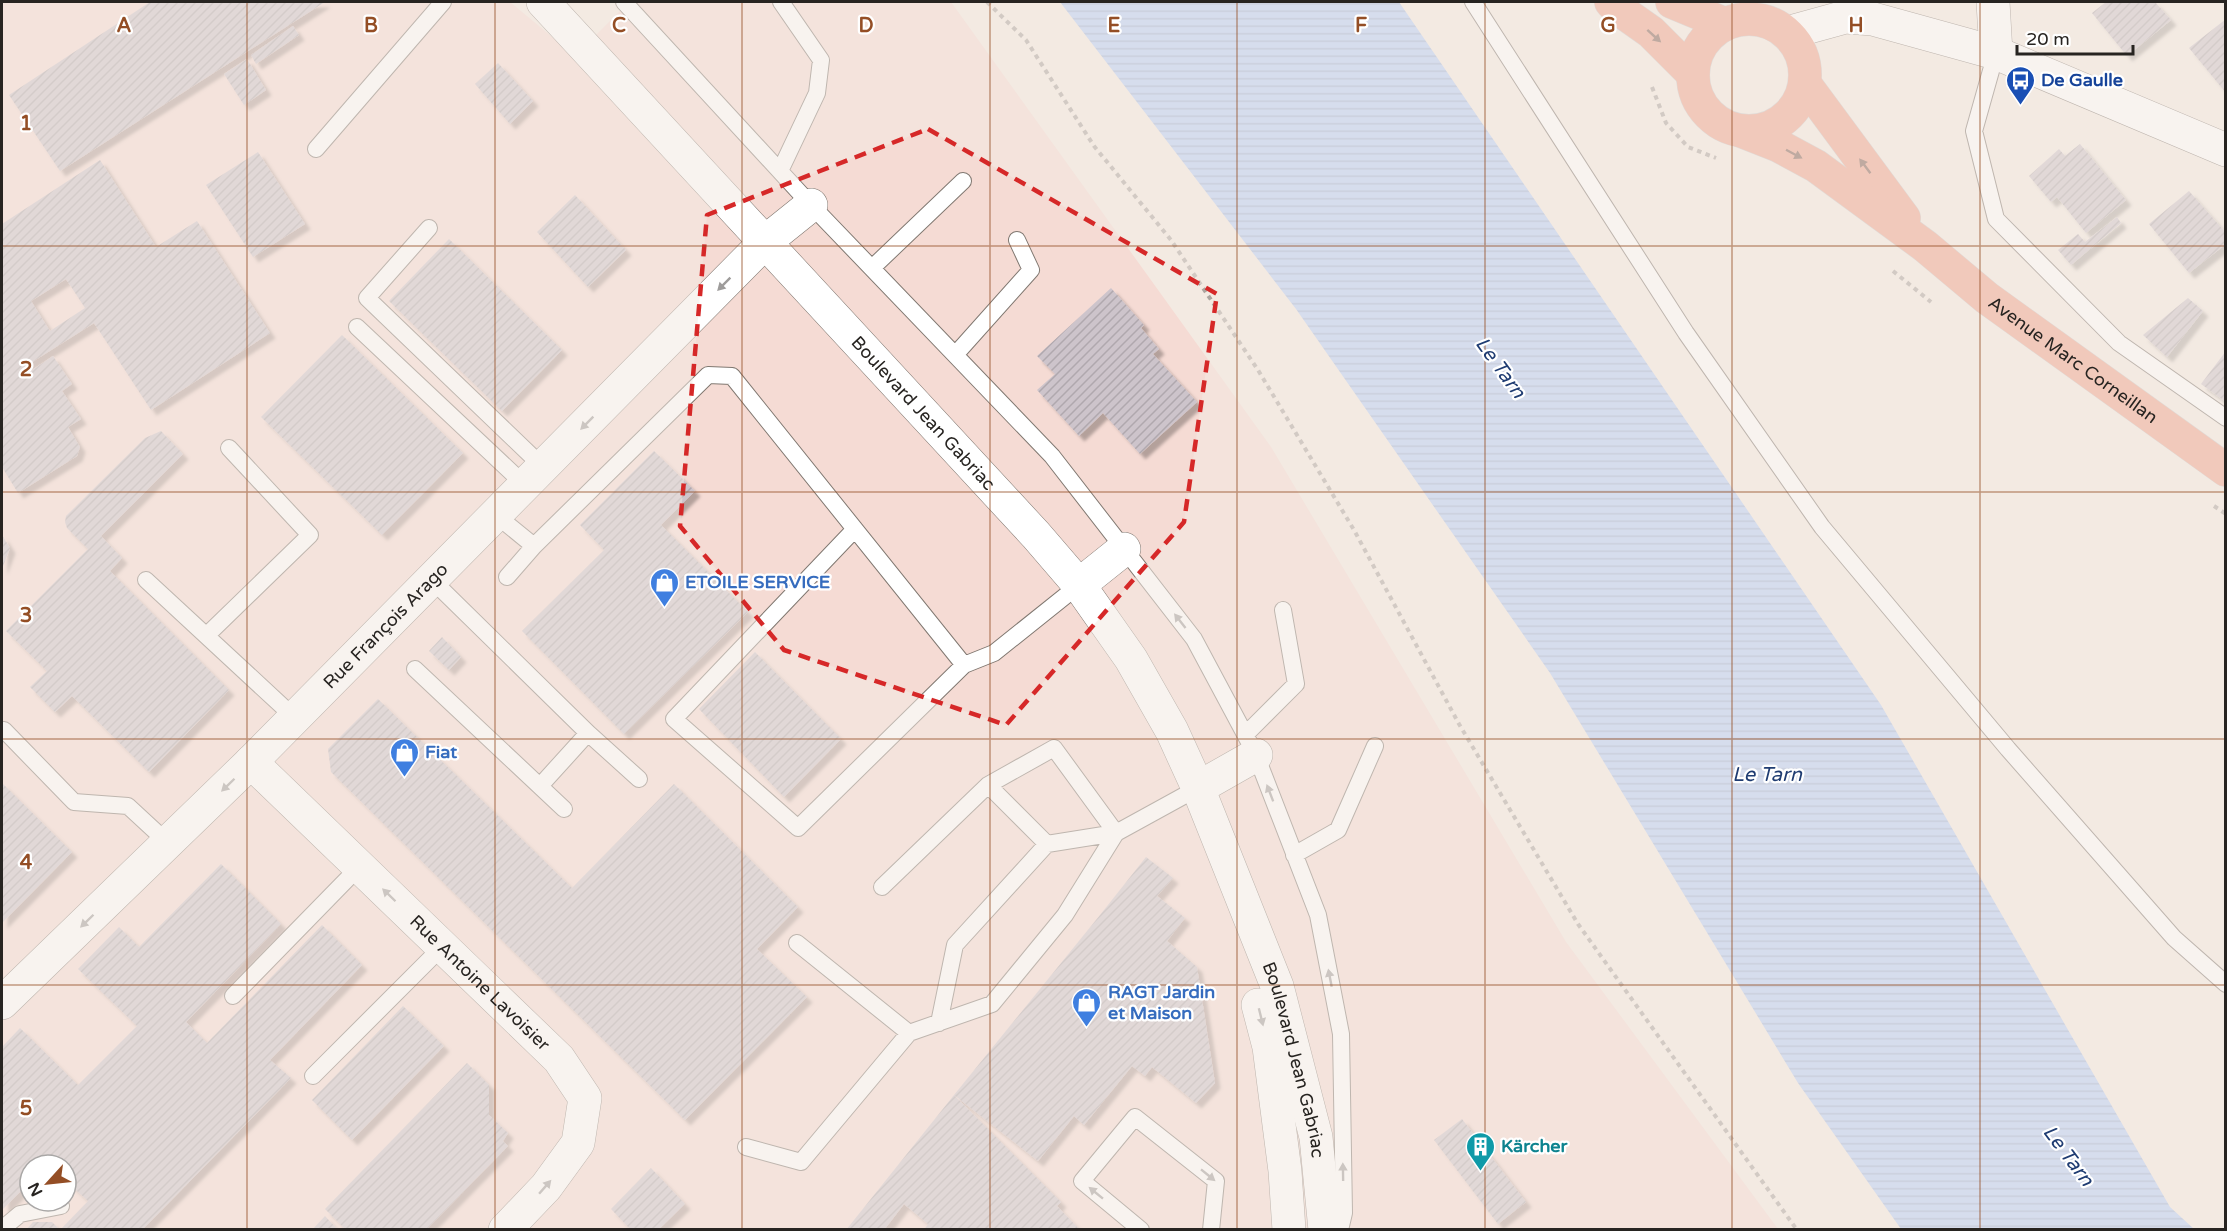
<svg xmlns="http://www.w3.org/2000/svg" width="2227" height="1231" font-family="'Varela Round',sans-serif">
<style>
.commercial{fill:#f5dbd4;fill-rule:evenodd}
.water{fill:url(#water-rules)}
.building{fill:url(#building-hatch);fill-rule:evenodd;filter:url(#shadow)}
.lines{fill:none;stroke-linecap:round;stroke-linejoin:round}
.service-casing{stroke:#807871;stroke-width:18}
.minor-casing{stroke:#807871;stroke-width:34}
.secondary-casing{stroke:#807871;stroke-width:34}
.primary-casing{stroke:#cbcaca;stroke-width:34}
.path{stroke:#aca59f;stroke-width:4;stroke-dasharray:4.5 4.5;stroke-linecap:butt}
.service{stroke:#fff;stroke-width:16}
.minor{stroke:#fff;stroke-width:33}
.secondary{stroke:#fff;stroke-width:33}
.primary{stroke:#efa38d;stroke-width:33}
.oneway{fill:#815d52}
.oneway2{fill:#9e9c9b}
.marked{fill:none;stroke:#d62828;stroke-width:4.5;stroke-dasharray:12 8;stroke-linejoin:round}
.grid{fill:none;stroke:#944e25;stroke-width:1.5;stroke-opacity:0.55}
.labels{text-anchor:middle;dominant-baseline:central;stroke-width:4.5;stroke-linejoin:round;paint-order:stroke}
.transit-label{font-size:18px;font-weight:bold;fill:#164399;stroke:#fff;text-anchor:start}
.street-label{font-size:18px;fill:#272421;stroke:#fff}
.shop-label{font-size:18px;font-weight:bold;fill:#366cbe;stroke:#fff;text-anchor:start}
.culture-label{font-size:18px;font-weight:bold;fill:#0d838f;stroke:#fff;text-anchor:start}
.water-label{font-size:20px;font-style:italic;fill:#1f3c72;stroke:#fff}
.grid-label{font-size:20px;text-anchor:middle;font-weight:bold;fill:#944e25;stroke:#fff;stroke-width:4.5;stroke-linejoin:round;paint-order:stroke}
</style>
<defs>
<pattern id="water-rules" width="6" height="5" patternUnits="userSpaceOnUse" patternTransform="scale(1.5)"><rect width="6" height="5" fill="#b4cefa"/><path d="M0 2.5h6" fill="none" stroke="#9bb1d6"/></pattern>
<pattern id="building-hatch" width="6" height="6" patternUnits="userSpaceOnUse" patternTransform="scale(1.5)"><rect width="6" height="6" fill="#cdc4cb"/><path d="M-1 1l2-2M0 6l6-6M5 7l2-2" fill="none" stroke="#b0a8ae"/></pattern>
<filter id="shadow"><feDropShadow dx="5.5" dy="5.5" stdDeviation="1.5" flood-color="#0004"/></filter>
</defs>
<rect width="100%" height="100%" fill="#f3eae2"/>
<!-- commercial -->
<path class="commercial" d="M2 2H510L575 56 629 2H951L1271 447 1566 942 1778 1229 2 1230ZM30 1165H66V1201H30Z"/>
<!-- water -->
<path class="water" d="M1060 2H1399L1881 705 2170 1207 2194 1229H1901L1798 1083 1550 673 1296 309Z"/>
<!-- building -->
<path class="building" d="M150 2H325L60 171 9 95Z
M2106 2H2155L2171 20 2127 56 2092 13Z
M2226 19V93L2189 48Z
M293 26 299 35 256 64 251 55Z
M247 59 266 90 244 105 224 74Z
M498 63 533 101 510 124 475 84Z
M2080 144 2126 200 2086 233 2057 197 2051 202 2029 176 2059 149 2065 156Z
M258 152 305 224 253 257 206 185Z
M100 160 156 247 197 221 270 333 151 410 94 323 21 369 25 375 53 356 72 384 62 391 81 419 68 427 80 447 77 456 18 493 2 467V224ZM66 279 85 308 50 331 31 301Z
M2189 191 2226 233V244L2189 273 2149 224Z
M575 195 626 250 588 287 537 232Z
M2117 217 2121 223 2071 265 2058 250 2078 234 2085 242Z
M449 239 562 350 502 411 389 301Z
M1111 288 1144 325 1141 328 1159 349 1153 354 1197 402 1140 454 1103 413 1079 436 1037 390 1055 374 1037 356Z
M2188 298 2203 311 2167 357 2143 335Z
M342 335 463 453 382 535 261 417Z
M2226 351V402L2201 384Z
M161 431 183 454 101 536 122 558 110 571 229 690 149 772 72 696 55 712 30 687 47 671 6 631 88 549 67 528 65 522 66 516 145 438Z
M654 451 695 491 661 525 748 612 624 734 522 631 604 550 580 525Z
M2 535 10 548 2 569Z
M442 637 461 657 449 670 429 651Z
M755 652 841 739 784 797 699 709Z
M378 699 572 888 674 784 798 907 757 949 807 997 685 1120 331 772 328 749Z
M2 783 72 852 2 923Z
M1146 857 1173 878 1157 896 1185 918 1167 941 1197 967 1215 1083 1196 1103 1152 1067 1145 1076 1132 1066 1084 1125 1074 1116 1038 1161 954 1095 1061 1202 1057 1206 1080 1230H924L928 1224 904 1204 884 1230H846L954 1095 1100 915Z
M221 864 281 924 186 1022 207 1043 322 925 362 965 270 1060 291 1078 142 1230H60L88 1201 66 1181V1165H30V1182L3 1209 2 1047 20 1028 78 1085 137 1026 78 969 119 927 139 947Z
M403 1006 444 1046 352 1140 312 1100Z
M467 1063 489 1085V1115L508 1133 503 1141 508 1146 426 1230H346L325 1209Z
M1462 1119 1526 1202 1498 1224 1434 1140Z
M651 1168 685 1204 658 1230H631L611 1209Z
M325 1216 338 1230H312Z
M33 1222H52L60 1230H26Z"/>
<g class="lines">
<defs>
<path id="service" d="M624 2 811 205 1052 456 1194 639 1256 755 1318 915 1341 1034 1344 1213 1340 1230
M1473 2 1686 333 1822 527 2008 749 2174 938 2226 984
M1996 53 1974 131 1996 219 2119 343 2226 418
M316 149 443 2
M780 171 817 93 821 60 781 2
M429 228 367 298 543 467
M872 268 963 181
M357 327 525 485
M955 355 1031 270 1017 240
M496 515 534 546
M855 529 674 719 798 828 964 665
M507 577 534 546 708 375 732 376 964 665 994 653 1079 585
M146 580 295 718
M432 580 588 733 639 779
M207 635 310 535 229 448
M415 669 564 809
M4 730 74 802 128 806 168 843
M1245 735 1296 684 1283 610
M988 785 1047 844
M540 786 588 733
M1294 855 1338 830 1375 746
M882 887 988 785 1054 748 1116 833 1047 844 955 945 939 1023
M797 943 909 1033
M233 996 359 867
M313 1076 443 946
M746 1147 801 1162 909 1033 992 1004 1065 915 1116 833 1198 788
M2 1229 20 1214 61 1206
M1141 1230 1082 1181 1135 1117 1216 1181 1211 1230"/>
<g id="minor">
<path d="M1993 2 1996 53"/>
<path d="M1787 33 1845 17 1873 19 1996 53 2226 150"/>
<path d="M1079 585 1124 549"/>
<path id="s1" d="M251 762 559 1059 585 1098 578 1143 546 1187 505 1230"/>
<path d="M1198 788 1256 755"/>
<path id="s2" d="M2 1003 251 762 765 242 811 205"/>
</g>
<g id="secondary">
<path id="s3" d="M543 2 1036 535 1079 585 1131 659 1172 731 1198 788 1277 986 1316 1137 1325 1230"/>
<path d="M1258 1005 1269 1047 1285 1171 1289 1230"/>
</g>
<g id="primary">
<path d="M1611 2 1617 8 1651 32 1693 74"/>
<path d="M1672 2 1725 24"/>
<circle cx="1749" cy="75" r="56"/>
<path d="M1805 84 1904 218"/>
<path id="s4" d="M1741 131 1779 146 1816 166 1925 246 1987 298 2226 470"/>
</g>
</defs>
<!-- service casing -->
<use href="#service" class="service-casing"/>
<!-- minor casing -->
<use href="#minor" class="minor-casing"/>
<!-- secondary casing -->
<use href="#secondary" class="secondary-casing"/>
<!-- primary casing -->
<use href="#primary" class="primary-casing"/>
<!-- path -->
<path class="path" d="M987 2 1026 40 1094 146 1171 240 1258 370 1354 530 1459 724 1578 924 1797 1230
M1652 87 1666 123 1688 147 1716 158
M1893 271 1931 302
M2214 506 2226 514"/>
<!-- service -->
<use href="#service" class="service"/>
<!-- minor -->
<use href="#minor" class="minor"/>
<!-- secondary -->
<use href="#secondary" class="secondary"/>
<!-- primary -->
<use href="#primary" class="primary"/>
</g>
<!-- one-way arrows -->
<defs><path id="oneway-solid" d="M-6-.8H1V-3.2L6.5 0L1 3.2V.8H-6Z" transform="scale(1.5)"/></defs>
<g class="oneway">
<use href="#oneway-solid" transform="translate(1654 36) rotate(42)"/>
<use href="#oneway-solid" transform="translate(1794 154) rotate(28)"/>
<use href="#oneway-solid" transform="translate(1865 166) rotate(-127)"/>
</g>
<g class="oneway2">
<use href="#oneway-solid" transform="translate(724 284) rotate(135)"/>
<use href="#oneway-solid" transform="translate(587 423) rotate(135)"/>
<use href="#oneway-solid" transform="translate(1180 621) rotate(-128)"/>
<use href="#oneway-solid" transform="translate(228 785) rotate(136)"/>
<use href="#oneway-solid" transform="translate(1270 793) rotate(-111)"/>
<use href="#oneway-solid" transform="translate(389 895) rotate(-136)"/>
<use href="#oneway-solid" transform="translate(87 921) rotate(136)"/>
<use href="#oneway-solid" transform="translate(1330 978) rotate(-101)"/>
<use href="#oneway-solid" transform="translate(1261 1017) rotate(76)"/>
<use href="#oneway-solid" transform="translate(1343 1172) rotate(-91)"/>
<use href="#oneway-solid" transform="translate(1208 1175) rotate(39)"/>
<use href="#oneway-solid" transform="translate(545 1187) rotate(-49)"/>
<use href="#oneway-solid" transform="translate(1096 1193) rotate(-141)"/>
</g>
<!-- marked area -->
<path d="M0 0H2227V1231H0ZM928 129 1217 294 1184 522 1006 725 784 650 680 526 707 215Z" fill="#f3eae2" fill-opacity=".55" fill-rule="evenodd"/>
<path class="marked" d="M928 129 1217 294 1184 522 1006 725 784 650 680 526 707 215Z"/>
<!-- grid -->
<path class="grid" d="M247 2V1230M495 2V1230M742 2V1230M990 2V1230M1237 2V1230M1485 2V1230M1732 2V1230M1980 2V1230M2 246H2226M2 492H2226M2 739H2226M2 985H2226"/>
<!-- icons -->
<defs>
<symbol id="bus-pin" viewBox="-11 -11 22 30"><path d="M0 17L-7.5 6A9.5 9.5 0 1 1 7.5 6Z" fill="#1a4fb4" stroke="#fff"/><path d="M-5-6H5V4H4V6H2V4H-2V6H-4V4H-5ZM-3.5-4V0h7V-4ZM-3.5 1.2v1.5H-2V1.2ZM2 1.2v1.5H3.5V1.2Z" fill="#fff"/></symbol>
<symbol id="shop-pin" viewBox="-11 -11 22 30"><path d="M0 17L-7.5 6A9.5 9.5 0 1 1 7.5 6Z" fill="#3f7fe0" stroke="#fff"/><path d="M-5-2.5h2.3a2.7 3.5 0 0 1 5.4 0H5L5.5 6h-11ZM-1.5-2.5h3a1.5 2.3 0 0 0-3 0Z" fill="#fff"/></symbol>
<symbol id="building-pin" viewBox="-11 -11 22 30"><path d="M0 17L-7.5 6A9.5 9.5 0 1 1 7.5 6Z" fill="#0f9aa8" stroke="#fff"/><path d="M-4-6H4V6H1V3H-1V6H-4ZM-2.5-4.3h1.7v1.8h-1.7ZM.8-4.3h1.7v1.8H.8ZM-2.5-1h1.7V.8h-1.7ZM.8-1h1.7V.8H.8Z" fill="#fff"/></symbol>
</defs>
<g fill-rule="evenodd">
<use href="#bus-pin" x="2004" y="64" width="33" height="45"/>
<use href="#shop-pin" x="648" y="566" width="33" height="45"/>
<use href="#shop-pin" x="388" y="736" width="33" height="45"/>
<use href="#shop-pin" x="1070" y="986" width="33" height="45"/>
<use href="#building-pin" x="1464" y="1130" width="33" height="45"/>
</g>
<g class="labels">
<!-- transit labels -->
<g class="transit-label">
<text x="2041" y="80">De Gaulle</text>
</g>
<!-- street labels -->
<g class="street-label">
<text stroke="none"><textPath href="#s4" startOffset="405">Avenue Marc Corneillan</textPath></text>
<text stroke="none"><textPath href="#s3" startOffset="560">Boulevard Jean Gabriac</textPath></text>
<text stroke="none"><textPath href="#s2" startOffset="538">Rue François Arago</textPath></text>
<text stroke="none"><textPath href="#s1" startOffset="318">Rue Antoine Lavoisier</textPath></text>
<text stroke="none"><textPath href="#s3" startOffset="1317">Boulevard Jean Gabriac</textPath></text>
</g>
<!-- shop labels -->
<g class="shop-label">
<text x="685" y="582">ETOILE SERVICE</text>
<text x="425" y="752">Fiat</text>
<text x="1108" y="992">RAGT Jardin<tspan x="1108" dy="21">et Maison</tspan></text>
</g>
<!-- culture labels -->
<g class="culture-label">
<text x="1501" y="1146">Kärcher</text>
</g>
<!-- water labels -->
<g class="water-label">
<text transform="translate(1500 368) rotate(54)">Le Tarn</text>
<text x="1767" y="775">Le Tarn</text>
<text transform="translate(2068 1156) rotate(53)">Le Tarn</text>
</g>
</g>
<g class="grid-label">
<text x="124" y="32">A</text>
<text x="371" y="32">B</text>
<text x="619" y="32">C</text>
<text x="866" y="32">D</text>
<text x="1114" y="32">E</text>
<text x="1361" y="32">F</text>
<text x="1608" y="32">G</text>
<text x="1856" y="32">H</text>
<text x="26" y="130">1</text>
<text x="26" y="376">2</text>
<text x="26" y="622">3</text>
<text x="26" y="869">4</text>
<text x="26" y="1115">5</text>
</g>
<!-- border -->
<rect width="2227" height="1231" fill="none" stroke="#272421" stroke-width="6"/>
<!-- north arrow -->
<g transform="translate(48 1183) rotate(243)"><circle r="28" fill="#ffffff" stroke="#a9a7a6" stroke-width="1.5"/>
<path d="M0-4.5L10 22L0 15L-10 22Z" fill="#944e25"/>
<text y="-9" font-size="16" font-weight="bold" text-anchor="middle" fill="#272421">N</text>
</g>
<!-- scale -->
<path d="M2017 45v9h116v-9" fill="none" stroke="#272421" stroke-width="3"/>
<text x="2026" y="45" font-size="18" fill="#272421" stroke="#ffffff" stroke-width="4.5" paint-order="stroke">20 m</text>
</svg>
